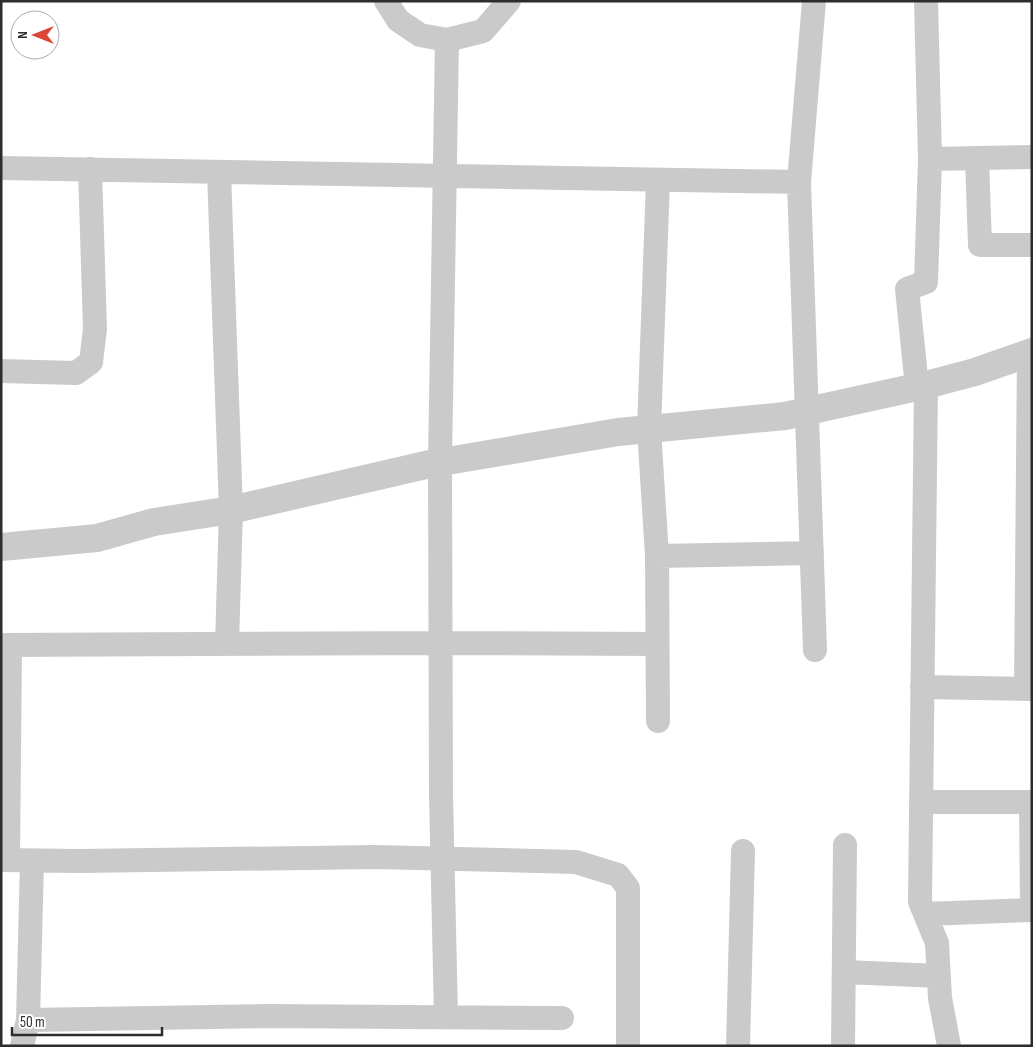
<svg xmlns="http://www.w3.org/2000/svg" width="1033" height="1047" font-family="'Sofia Sans Condensed',sans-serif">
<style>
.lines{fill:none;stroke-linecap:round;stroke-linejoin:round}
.minor{stroke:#cacaca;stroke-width:24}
.tertiary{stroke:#cacaca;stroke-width:28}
</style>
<rect width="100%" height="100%" fill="#fff"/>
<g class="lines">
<!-- minor -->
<path class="minor" d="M386 1 398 20 420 35 447 40 483 31 509 1
M814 1 799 182 815 650
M977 158 980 245H1032
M930 159 1032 157
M1 168 799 182
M219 172 231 510 227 644
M1 371 76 373 91 362 95 329 90 169
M926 385 920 902 937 943 940 998 949 1046
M917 387 907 289 926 282 930 159 926 1
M657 556 812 553
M1 645 441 643 657 644
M922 687 1032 689
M1026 688 1029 353
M658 721 657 556 649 429 658 180
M921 802H1032
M1 860 80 861 375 857 576 862 618 875 628 888V1046
M8 860 10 645
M925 914 1032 910 1031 802
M844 972 939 976
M446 1017 441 794 440 462 447 40
M28 1020 267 1016 562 1018
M22 1046 28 1020 32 861
M738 1046 743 851
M843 1046 845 845"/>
<!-- tertiary -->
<path class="tertiary" d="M1 547 97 538 154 522 231 510 430 464 618 432 785 416 926 385 975 372 1032 352"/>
</g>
<!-- border -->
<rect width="1033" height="1047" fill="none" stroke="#2d2d2d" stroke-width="5"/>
<!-- north arrow -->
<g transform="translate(35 35) rotate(270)"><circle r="24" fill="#ffffff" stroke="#ababab"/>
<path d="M0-4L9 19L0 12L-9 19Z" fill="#dd4636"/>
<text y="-8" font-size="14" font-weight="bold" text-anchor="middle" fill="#2d2d2d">N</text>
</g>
<!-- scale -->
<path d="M12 1027v8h150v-8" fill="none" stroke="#2d2d2d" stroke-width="2.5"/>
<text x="20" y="1027" font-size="15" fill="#2d2d2d" stroke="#ffffff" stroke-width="4" paint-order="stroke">50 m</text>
</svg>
